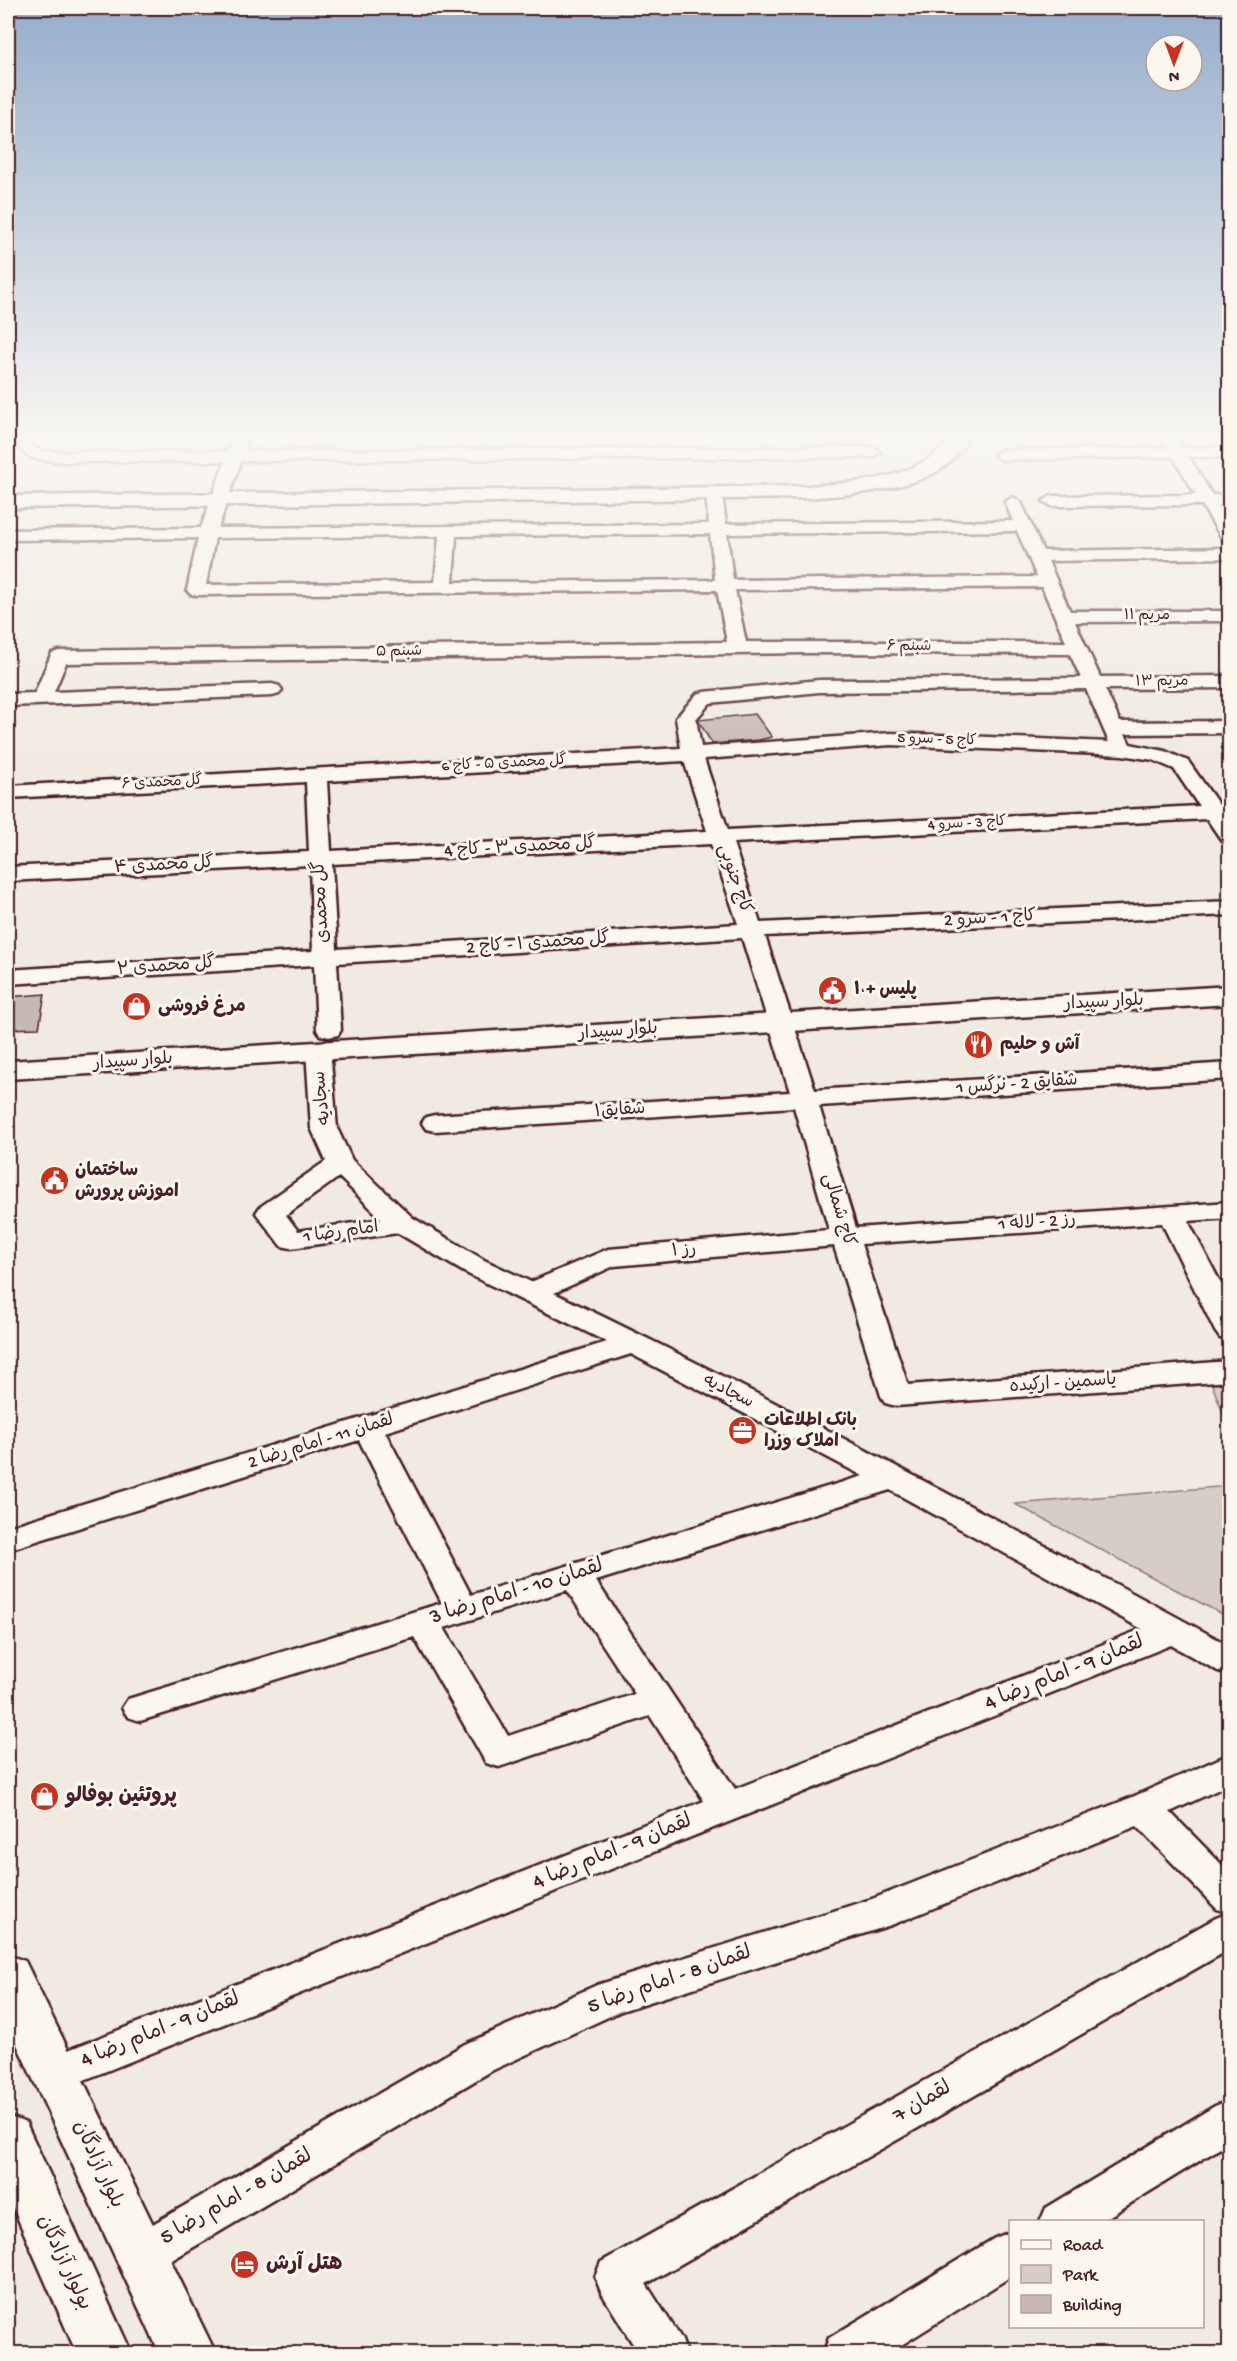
<svg xmlns="http://www.w3.org/2000/svg" width="1237" height="2361" font-family="'Gochi Hand','Playpen Sans Arabic',sans-serif">
<style>
.green{fill:#d8ccc6;stroke:#917678;stroke-width:1.5}
.building{fill:#c8b8b3;stroke:#4a1f2b;stroke-width:1.5}
.lines{fill:none;stroke-linecap:round;stroke-linejoin:round}
.minor-casing{stroke:#4a1f2b;stroke-width:5}
.tertiary-casing{stroke:#4a1f2b;stroke-width:5}
.primary-casing{stroke:#4a1f2b;stroke-width:5}
.minor{fill:#fbf7ec;fill-rule:evenodd}
.tertiary{fill:#fbf7ec;fill-rule:evenodd}
.primary{fill:#fbf7ec;fill-rule:evenodd}
.labels{text-anchor:middle;dominant-baseline:central;stroke-width:6;stroke-linejoin:round;paint-order:stroke}
.far-street-label{font-size:15px;fill:#4a1f2b;stroke:#fbf7ec}
.street-label{font-size:18px;fill:#4a1f2b;stroke:#fbf7ec}
.poi-label{font-size:18px;font-weight:bold;fill:#4a1f2b;stroke:#fbf7ec;text-anchor:start}
.near-street-label{font-size:21px;fill:#4a1f2b;stroke:#fbf7ec}
.near-poi-label{font-size:21px;font-weight:bold;fill:#4a1f2b;stroke:#fbf7ec;text-anchor:start}
</style>
<rect width="100%" height="100%" fill="#f0eae0"/>
<filter id="ink" filterUnits="userSpaceOnUse"><feTurbulence type="fractalNoise" baseFrequency=".0167" numOctaves="2"/><feDisplacementMap in="SourceGraphic" scale="12" xChannelSelector="R" yChannelSelector="G"/><feConvolveMatrix kernelMatrix="1 2 1 2 8 2 1 2 1" color-interpolation-filters="sRGB"/></filter>
<g filter="url(#ink)">
<!-- green -->
<path class="green" d="M1229 1381H1230L1229 1429 1211 1382Z
M1229 1486V1618L1015 1504Z"/>
<!-- building -->
<path class="building" d="M755 714 772 737 759 740 712 744 698 720Z
M45 994 39 1028 8 1029V997Z"/>
<g class="lines">
<defs>
<path id="minor" d="M233 437H249L244 451 873 447 881 452 873 457 241 461 218 528 709 524 706 494 714 489 722 494 726 524 1013 521 1005 502 1013 497 1021 502 1043 551 1230 548V558L1048 561 1070 611H1230V621L1075 622 1100 677 1230 676V688L1105 689 1120 722 1230 721V733L1125 734 1130 744 1165 751 1188 761 1219 805H1230V842L1222 841 1207 819 733 843 760 923 1230 901V915L765 936 815 1090 1230 1063V1079L819 1106 856 1228 1230 1202V1218L1188 1221 1230 1301V1340L1220 1338 1215 1331 1162 1223 861 1244 908 1385 1230 1361V1381L896 1406 885 1403 881 1396 834 1246 614 1266 554 1293C784 1403 1006 1525 1230 1646V1675L1218 1671 1171 1645 54 2092 40 2087 34 2074 40 2061 704 1801 650 1716 499 1767 486 1763 414 1637 140 1721 128 1717 122 1708 128 1699 442 1603 359 1440 8 1550V1527L607 1342 464 1272 398 1233 291 1248 281 1246 256 1213 260 1207 326 1161 311 1128 306 1050 309 1045 318 1043 327 1045 330 1050 337 1128 352 1160 413 1218 484 1260 531 1282 608 1249 829 1230 794 1107 435 1131 426 1129 422 1123 426 1117 435 1115 790 1092 742 938 337 963 341 1030 338 1035 329 1037 320 1035 317 1030 314 965 8 984V970L313 951 310 865 8 881V867L309 852 306 782 8 798V786L681 748 676 718 697 694 704 692 819 680 1081 678 1070 654 804 653 66 663 54 692 272 684 279 686 282 690 279 694 272 696 8 706V694L35 693 50 657 52 653 59 651 727 642 717 590 196 595 190 594 187 590 198 538 8 540V530L201 528 225 461 62 462 31 458 19 448 21 445 27 443 41 451 62 452 228 451ZM1017 531 1037 577 733 580 727 534ZM710 534 715 580 453 582 456 536ZM439 536 435 582 206 585 215 538ZM1042 587 1066 642H746L735 590ZM1086 689 1109 742 891 733 701 747 696 719 710 703 819 692ZM891 745 1122 755 1153 760 1174 769 1199 806 728 830 704 759ZM684 761 707 831 331 851 327 781ZM711 844 738 924 337 949 332 864ZM339 1177 382 1219 298 1231 286 1215ZM631 1354 863 1476 471 1595 385 1432ZM890 1490 1142 1629 735 1789 596 1581ZM567 1590 635 1694 508 1736 444 1628Z
M1164 437H1176L1183 448 1230 447V457H1189L1212 495H1230V505H1218L1230 523V543L1224 542 1202 505 1051 506 1043 501 1051 496 1196 495 1173 457 1002 460 994 455 1002 450 1168 448 1162 439Z
M1230 1754V1784L1170 1812 1230 1873V1949L646 2284 681 2338 687 2354H639L601 2292 595 2277 601 2262 1216 1918 1229 1913 1217 1909 1137 1826 894 1924 621 2011 493 2070 155 2270 140 2276 125 2270 118 2255 125 2240 465 2044 597 1985 872 1899 1130 1798Z
M1230 2100V2142L1100 2222H1040L1046 2208 1215 2106Z
M1010 2232V2277L887 2354H823L829 2338 995 2238Z"/>
<path id="tertiary" d="M951 437H970C965 443 961 450 956 456 926 491 851 494 808 498L8 508V496L808 486C857 482 919 481 951 437Z
M1230 986V1004L8 1079V1061Z"/>
<path id="primary" d="M8 1955 25 1961 216 2354H160L8 2025Z
M8 2116 26 2123 132 2354H77L8 2196Z"/>
</defs>
<!-- minor casing -->
<use href="#minor" class="minor-casing"/>
<!-- tertiary casing -->
<use href="#tertiary" class="tertiary-casing"/>
<!-- primary casing -->
<use href="#primary" class="primary-casing"/>
<!-- minor -->
<use href="#minor" class="minor"/>
<!-- tertiary -->
<use href="#tertiary" class="tertiary"/>
<!-- primary -->
<use href="#primary" class="primary"/>
</g>
</g>
<!-- sky -->
<linearGradient id="sky" x2="0" y2="1"><stop stop-color="#95aecc"/><stop offset="0.57" stop-color="#f8f6f1"/><stop offset="1" stop-color="#f8f6f1" stop-opacity="0"/></linearGradient>
<rect width="1237" height="767" fill="url(#sky)"/>
<!-- icons -->
<defs>
<symbol id="civic-disc" viewBox="-11 -11 22 22"><circle r="9.5" fill="#c8321e" stroke="#fbf7ec"/><path d="M-.6-6.5H3V-4.5H.6V-3L4-1V1h2V6H-6V1h2V-1L-.6-3ZM-1.2 2.5V6h2.4V2.5Z" fill="#fff"/></symbol>
<symbol id="shop-disc" viewBox="-11 -11 22 22"><circle r="9.5" fill="#c8321e" stroke="#fbf7ec"/><path d="M-5-2.5h2.3a2.7 3.5 0 0 1 5.4 0H5L5.5 6h-11ZM-1.5-2.5h3a1.5 2.3 0 0 0-3 0Z" fill="#fff"/></symbol>
<symbol id="restaurant-disc" viewBox="-11 -11 22 22"><circle r="9.5" fill="#c8321e" stroke="#fbf7ec"/><path d="M-5-6h1v4h1v-4h1v4h1v-4h1v5L-1.5 .5V6h-2V.5L-5-1ZM5-6V6H3V1.5H1.5Q1.5-4 5-6Z" fill="#fff"/></symbol>
<symbol id="office-disc" viewBox="-11 -11 22 22"><circle r="9.5" fill="#c8321e" stroke="#fbf7ec"/><path d="M-6-3h4V-5.5h4V-3h4V5H-6ZM-1-4.5V-3h2v-1.5ZM-6 0V1H6V0Z" fill="#fff"/></symbol>
<symbol id="hotel-disc" viewBox="-11 -11 22 22"><circle r="9.5" fill="#c8321e" stroke="#fbf7ec"/><path d="M-6-4.5h1.5V1H6V5H4.5V3h-9V5H-6ZM-4 0a1.8 1.8 0 1 1 3.6 0ZM.5 0V-2.5h3Q6-2.5 6 0Z" fill="#fff"/></symbol>
</defs>
<g fill-rule="evenodd">
<use href="#civic-disc" x="816" y="974" width="33" height="33"/>
<use href="#shop-disc" x="120" y="990" width="33" height="33"/>
<use href="#restaurant-disc" x="962" y="1028" width="33" height="33"/>
<use href="#civic-disc" x="38" y="1164" width="33" height="33"/>
<use href="#office-disc" x="726" y="1414" width="33" height="33"/>
<use href="#shop-disc" x="28" y="1780" width="33" height="33"/>
<use href="#hotel-disc" x="228" y="2248" width="33" height="33"/>
</g>
<g class="labels">
<!-- far-street labels -->
<g class="far-street-label">
<text x="1147" y="616">مریم ۱۱</text>
<text x="909" y="647">شبنم ۶</text>
<text transform="translate(399 652) rotate(-1)">شبنم ۵</text>
<text transform="translate(1162 682) rotate(-1)">مریم ۱۳</text>
<text transform="translate(937 740) rotate(2)">کاج 5 - سرو 5</text>
<text transform="translate(504 764) rotate(-3)">گل محمدی ۵ - کاج 6</text>
<text transform="translate(162 783) rotate(-3)">گل محمدی ۶</text>
<text transform="translate(967 824) rotate(-3)">کاج 3 - سرو 4</text>
</g>
<!-- street labels -->
<g class="street-label">
<text transform="translate(520 848) rotate(-3)">گل محمدی ۳ - کاج 4</text>
<text transform="translate(164 866) rotate(-3)">گل محمدی ۴</text>
<text transform="translate(734 879) rotate(71)">کاج جنوبی</text>
<text transform="translate(322 902) rotate(-93)">گل محمدی</text>
<text transform="translate(990 919) rotate(-3)">کاج 1 - سرو 2</text>
<text transform="translate(538 944) rotate(-4)">گل محمدی ۱ - کاج 2</text>
<text transform="translate(166 967) rotate(-4)">گل محمدی ۲</text>
<text transform="translate(1104 1003) rotate(-3)">بلوار سپیدار</text>
<text transform="translate(618 1032) rotate(-4)">بلوار سپیدار</text>
<text transform="translate(133 1062) rotate(-4)">بلوار سپیدار</text>
<text transform="translate(1017 1085) rotate(-4)">شقایق 2 - نرگس 1</text>
<text transform="translate(323 1098) rotate(-96)">سجادیه</text>
<text transform="translate(620 1111) rotate(-4)">شقایق۱</text>
<text transform="translate(838 1210) rotate(73)">کاج شمالی</text>
<text transform="translate(1037 1223) rotate(-4)">رز 2 - لاله 1</text>
<text transform="translate(341 1233) rotate(-8)">امام رضا 1</text>
<text transform="translate(684 1251) rotate(-5)">رز ۱</text>
<text transform="translate(1063 1384) rotate(-4)">یاسمین - ارکیده</text>
<text transform="translate(728 1392) rotate(27)">سجادیه</text>
<text transform="translate(321 1442) rotate(-17)">لقمان 11 - امام رضا 2</text>
</g>
<!-- poi labels -->
<g class="poi-label">
<text x="854" y="990">پلیس +۱۰</text>
<text x="158" y="1007">مرغ فروشی</text>
<text x="1000" y="1045">آش و حلیم</text>
<text x="75" y="1171">ساختمان<tspan x="75" dy="21">اموزش پرورش</tspan></text>
<text x="764" y="1421">بانک اطلاعات<tspan x="764" dy="21">املاک وزرا</tspan></text>
</g>
<!-- near-street labels -->
<g class="near-street-label">
<text transform="translate(517 1593) rotate(-17)">لقمان 10 - امام رضا 3</text>
<text transform="translate(1065 1674) rotate(-22)">لقمان 9 - امام رضا 4</text>
<text transform="translate(613 1853) rotate(-22)">لقمان 9 - امام رضا 4</text>
<text transform="translate(670 1981) rotate(-19)">لقمان 8 - امام رضا 5</text>
<text transform="translate(161 2031) rotate(-22)">لقمان 9 - امام رضا 4</text>
<text transform="translate(923 2103) rotate(-30)">لقمان 7</text>
<text transform="translate(97 2165) rotate(65)">بلوار آزادگان</text>
<text transform="translate(237 2198) rotate(-30)">لقمان 8 - امام رضا 5</text>
<text transform="translate(63 2263) rotate(65)">بولوار آزادگان</text>
</g>
<!-- near-poi labels -->
<g class="near-poi-label">
<text x="66" y="1797">پروتئین بوفالو</text>
<text x="266" y="2265">هتل آرش</text>
</g>
</g>
<!-- margin -->
<rect width="1237" height="2361" fill="none" stroke="#fbf7ec" stroke-width="30"/>
<rect x="15" y="15" width="1207" height="2331" fill="none" stroke="#4a1f2b" stroke-width="2" filter="url(#ink)"/>
<!-- legend -->
<rect x="1009" y="2220" width="195" height="108" fill="#fbf7ec" stroke="#b4a19f" stroke-width="1.5"/>
<rect x="1021" y="2240" width="30" height="9" fill="#fbf7ec" stroke="#b4a19f" stroke-width="1.5"/>
<text x="1063" y="2250" font-size="18" fill="#4a1f2b">Road</text>
<rect x="1021" y="2265" width="30" height="18" fill="#d8ccc6" stroke="#b4a19f" stroke-width="1.5"/>
<text x="1063" y="2280" font-size="18" fill="#4a1f2b">Park</text>
<rect x="1021" y="2295" width="30" height="18" fill="#c8b8b3" stroke="#b4a19f" stroke-width="1.5"/>
<text x="1063" y="2310" font-size="18" fill="#4a1f2b">Building</text>
<!-- north arrow -->
<g transform="translate(1174 63) rotate(180)"><circle r="28" fill="#fbf7ec" stroke="#b4a19f" stroke-width="1.5"/>
<path d="M0-4.5L10 22L0 15L-10 22Z" fill="#c8321e"/>
<text y="-9" font-size="16" font-weight="bold" text-anchor="middle" fill="#4a1f2b">N</text>
</g>
</svg>
